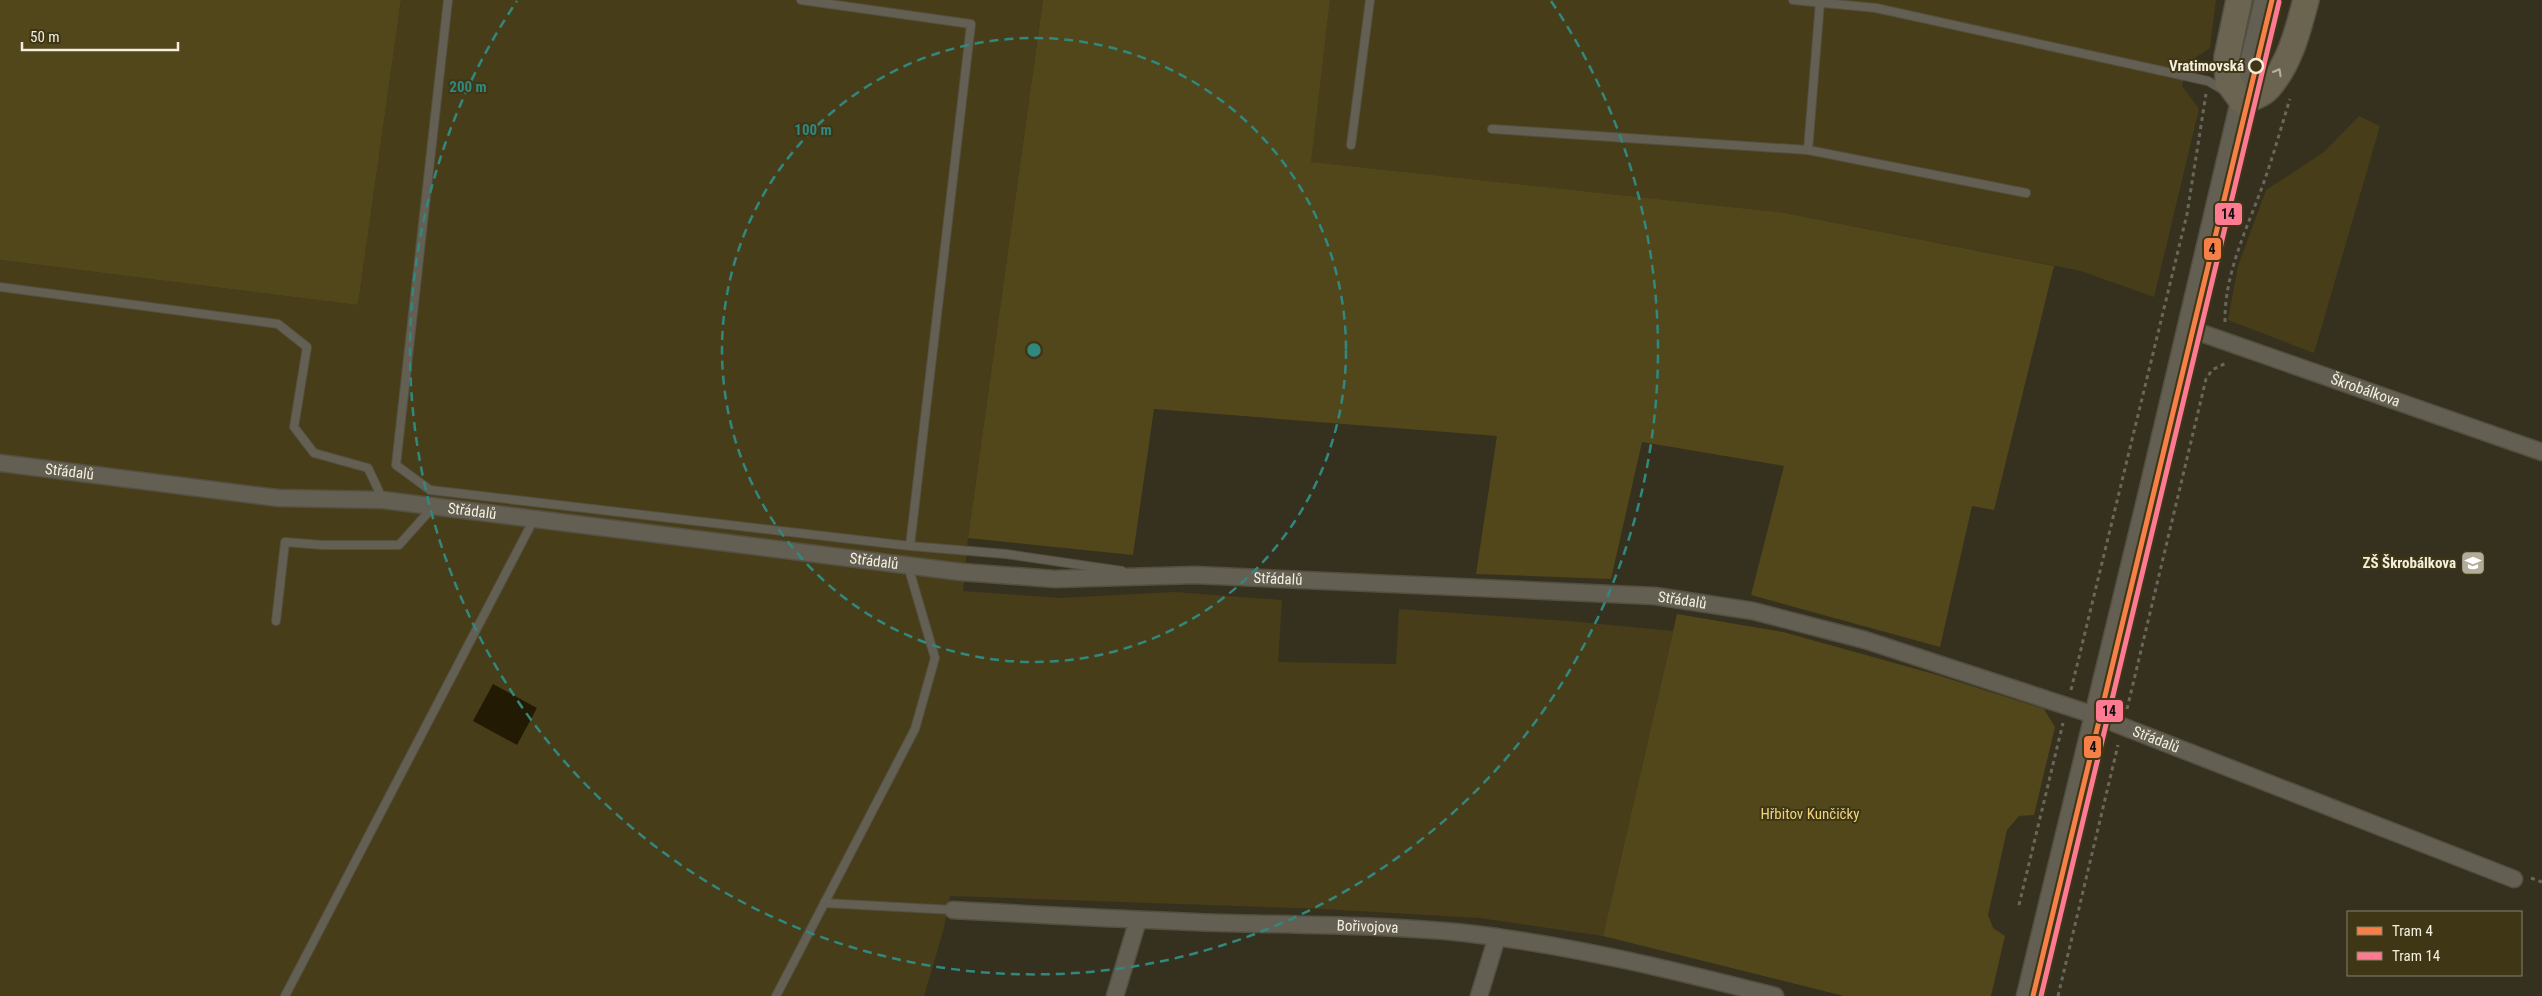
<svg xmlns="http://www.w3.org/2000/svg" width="2542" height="996" font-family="'Roboto Condensed',sans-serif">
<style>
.built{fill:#483d19}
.green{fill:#52461b}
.water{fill:#231a03}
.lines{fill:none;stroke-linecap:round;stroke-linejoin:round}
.lane-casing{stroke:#534f41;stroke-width:10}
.street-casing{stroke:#534f41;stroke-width:19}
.secondary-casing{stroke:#534f41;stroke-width:25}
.primary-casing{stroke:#534f41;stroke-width:28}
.path{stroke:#6a675a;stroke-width:3;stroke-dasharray:4 4;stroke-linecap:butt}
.lane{stroke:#635f52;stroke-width:8}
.street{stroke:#635f52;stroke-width:16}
.secondary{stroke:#635f52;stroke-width:22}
.primary{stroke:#6a6451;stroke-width:25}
.tram-1-casing{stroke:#3f3616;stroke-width:9}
.tram-2-casing{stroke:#3f3616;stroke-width:9}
.tram-1{stroke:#f78048;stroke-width:5}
.tram-2{stroke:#fe7a93;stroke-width:5}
.oneway{stroke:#b6b09e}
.ring{fill:none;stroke:#31887f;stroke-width:2.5;stroke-dasharray:9 6}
.stop-dot{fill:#3f3616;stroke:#f4efdd;stroke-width:2.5}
.labels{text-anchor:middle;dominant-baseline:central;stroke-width:4;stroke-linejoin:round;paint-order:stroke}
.stop-label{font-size:15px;font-weight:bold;fill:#f4efdd;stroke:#3f3616;text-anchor:end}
.street-label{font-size:15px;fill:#f4efdd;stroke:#3f3616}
.poi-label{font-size:15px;font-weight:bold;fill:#f4efdd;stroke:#3f3616;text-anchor:end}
.park-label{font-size:15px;fill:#eed47c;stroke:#3f3616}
.centre{fill:#31887f;stroke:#3f3616;stroke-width:2.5}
.ring-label{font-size:15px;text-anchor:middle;font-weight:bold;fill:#31887f;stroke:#3f3616;stroke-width:4;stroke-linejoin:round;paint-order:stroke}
.line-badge{stroke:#3f3616;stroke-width:2}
.pale-badge-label{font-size:14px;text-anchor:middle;font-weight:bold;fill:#111}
</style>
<rect width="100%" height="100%" fill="#36311f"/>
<!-- built -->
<path class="built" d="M401 0H1043L968 538 963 591 1059 598 1174 592 1282 600 1278 662 1396 664 1399 609 1568 621 1673 631 1603 936 1480 918 1323 909 950 896 944 928 924 996H0V260L358 305Z
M1330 0H2216L2210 48 2187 63 2182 86 2199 109 2154 297 2081 271 1786 213 1310 162Z
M2359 116 2380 126 2314 353 2228 320 2238 266 2266 190 2324 152Z"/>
<!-- green -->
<path class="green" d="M0 0H401L358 305 0 260Z
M1043 0H1330L1311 162 1786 213 2054 266 1994 510 1972 506 1940 647 1751 595 1784 466 1642 442 1611 579 1476 574 1497 436 1154 409 1133 555 968 538Z
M1677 614 1783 632 1934 674 2044 709 2055 727 2034 815 2019 816 2007 830 1988 915 1993 928 2005 936 1991 996H1844L1603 936Z"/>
<!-- water -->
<path class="water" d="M493 684 537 708 517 745 473 721Z"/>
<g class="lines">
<defs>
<path id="lane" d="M448 0 396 465 430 490 910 546 1006 554 1122 571
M801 0 971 24 910 546
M1793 0 1876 8 2208 81 2225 91
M1492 129 1808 150 2026 193
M1351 145 1370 0
M1808 150 1820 2
M0 287 278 324 307 347 294 427 314 453 368 468 383 500
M276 621 285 542 322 545H399L433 507
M824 903 953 910
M285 996 534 519
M776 996 915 729 935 658 908 566"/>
<g id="street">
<path id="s1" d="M2187 328 2542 452"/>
<path id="s2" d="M0 463 278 498 383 500 961 572 1055 579 1195 575 1655 596 1753 611 1865 640 2091 714 2514 879"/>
<path id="s3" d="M953 910C1044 915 1134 920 1224 923 1304 925 1385 925 1465 933 1571 945 1673 970 1775 996"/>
<path d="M1115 996 1138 920"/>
<path d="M1479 996 1497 937"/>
</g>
<path id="secondary" d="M2028 996 2149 497 2266 0"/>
<path id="primary" d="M2239 0 2227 57 2228 82 2242 101C2252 98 2262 95 2269 87 2290 63 2298 30 2306 0"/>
</defs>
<!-- lane casing -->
<use href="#lane" class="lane-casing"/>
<!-- street casing -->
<use href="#street" class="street-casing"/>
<!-- secondary casing -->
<use href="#secondary" class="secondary-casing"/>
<!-- primary casing -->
<use href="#primary" class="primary-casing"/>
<!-- path -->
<path class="path" d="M2225 322C2224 271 2250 223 2266 176 2275 150 2282 124 2290 99
M2071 690 2187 214 2206 94
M2127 709 2206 379 2212 370 2228 362
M2531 878 2542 882
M2019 905 2063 723
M2058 996 2118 745"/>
<!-- lane -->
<use href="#lane" class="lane"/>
<!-- street -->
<use href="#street" class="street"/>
<!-- secondary -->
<use href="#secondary" class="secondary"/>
<!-- primary -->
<use href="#primary" class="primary"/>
<defs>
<path id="tram-1" d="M2033 996 2272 0"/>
<path id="tram-2" d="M2041 996 2279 2"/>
</defs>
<!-- tram-1 casing -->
<use href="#tram-1" class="tram-1-casing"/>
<!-- tram-2 casing -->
<use href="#tram-2" class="tram-2-casing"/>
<!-- tram-1 -->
<use href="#tram-1" class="tram-1"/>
<!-- tram-2 -->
<use href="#tram-2" class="tram-2"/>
</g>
<!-- one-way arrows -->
<defs><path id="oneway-chevron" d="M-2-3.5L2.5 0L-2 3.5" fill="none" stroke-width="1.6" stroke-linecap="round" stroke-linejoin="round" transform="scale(1.25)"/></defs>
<use class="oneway" href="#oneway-chevron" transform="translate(2278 72) rotate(-60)"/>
<!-- distance rings -->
<g class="ring">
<circle cx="1034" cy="350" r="312"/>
<path d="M1551 1A624 624 0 1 1 517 1"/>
</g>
<!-- icons -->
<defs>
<symbol id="school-square" viewBox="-11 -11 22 22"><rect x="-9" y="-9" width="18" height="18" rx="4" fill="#b2ac9a" stroke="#3f3616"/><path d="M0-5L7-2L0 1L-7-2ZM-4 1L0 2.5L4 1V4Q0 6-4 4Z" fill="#fff"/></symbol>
</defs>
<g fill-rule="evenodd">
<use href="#school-square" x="2459" y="549" width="28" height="28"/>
</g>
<!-- markers -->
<circle class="stop-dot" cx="2256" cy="66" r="7"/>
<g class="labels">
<!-- stop labels -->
<g class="stop-label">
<text x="2244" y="66">Vratimovská</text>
</g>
<!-- street labels -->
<g class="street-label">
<text stroke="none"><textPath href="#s1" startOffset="189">Škrobálkova</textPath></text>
<text stroke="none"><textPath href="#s2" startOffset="70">Střádalů</textPath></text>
<text stroke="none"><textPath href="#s2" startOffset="475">Střádalů</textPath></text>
<text stroke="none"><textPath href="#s2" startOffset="880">Střádalů</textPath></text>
<text stroke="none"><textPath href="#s2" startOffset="1285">Střádalů</textPath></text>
<text stroke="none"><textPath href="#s2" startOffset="1690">Střádalů</textPath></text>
<text stroke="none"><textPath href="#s2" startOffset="2185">Střádalů</textPath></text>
<text stroke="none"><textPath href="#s3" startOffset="415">Bořivojova</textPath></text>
</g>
<!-- poi labels -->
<g class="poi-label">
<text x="2456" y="563">ZŠ Škrobálkova</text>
</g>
<!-- park labels -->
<g class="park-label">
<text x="1810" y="814">Hřbitov Kunčičky</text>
</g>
</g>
<circle cx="1034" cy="350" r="8" class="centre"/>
<g class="ring-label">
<text x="468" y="92">200 m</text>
<text x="813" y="135">100 m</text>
</g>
<g class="line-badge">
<rect x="2214" y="202" width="29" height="24" rx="5" fill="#fe7a93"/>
<rect x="2203" y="237" width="19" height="24" rx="5" fill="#f78048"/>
<rect x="2095" y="699" width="29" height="24" rx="5" fill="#fe7a93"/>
<rect x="2083" y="735" width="19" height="24" rx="5" fill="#f78048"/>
</g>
<g class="pale-badge-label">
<text x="2228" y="219">14</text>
<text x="2212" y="254">4</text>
<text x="2109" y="716">14</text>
<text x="2093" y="752">4</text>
</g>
<!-- legend -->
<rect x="2347" y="911" width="175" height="65" fill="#3f3616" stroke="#878066"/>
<rect x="2357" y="927" width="25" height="8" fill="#f78048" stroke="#878066"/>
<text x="2392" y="936" font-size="15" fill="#f4efdd">Tram 4</text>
<rect x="2357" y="952" width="25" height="8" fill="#fe7a93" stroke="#878066"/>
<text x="2392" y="961" font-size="15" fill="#f4efdd">Tram 14</text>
<!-- scale -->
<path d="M22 42v8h156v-8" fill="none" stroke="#f4efdd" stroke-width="2.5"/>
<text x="30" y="42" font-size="15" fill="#f4efdd" stroke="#3f3616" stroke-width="4" paint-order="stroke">50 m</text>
</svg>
